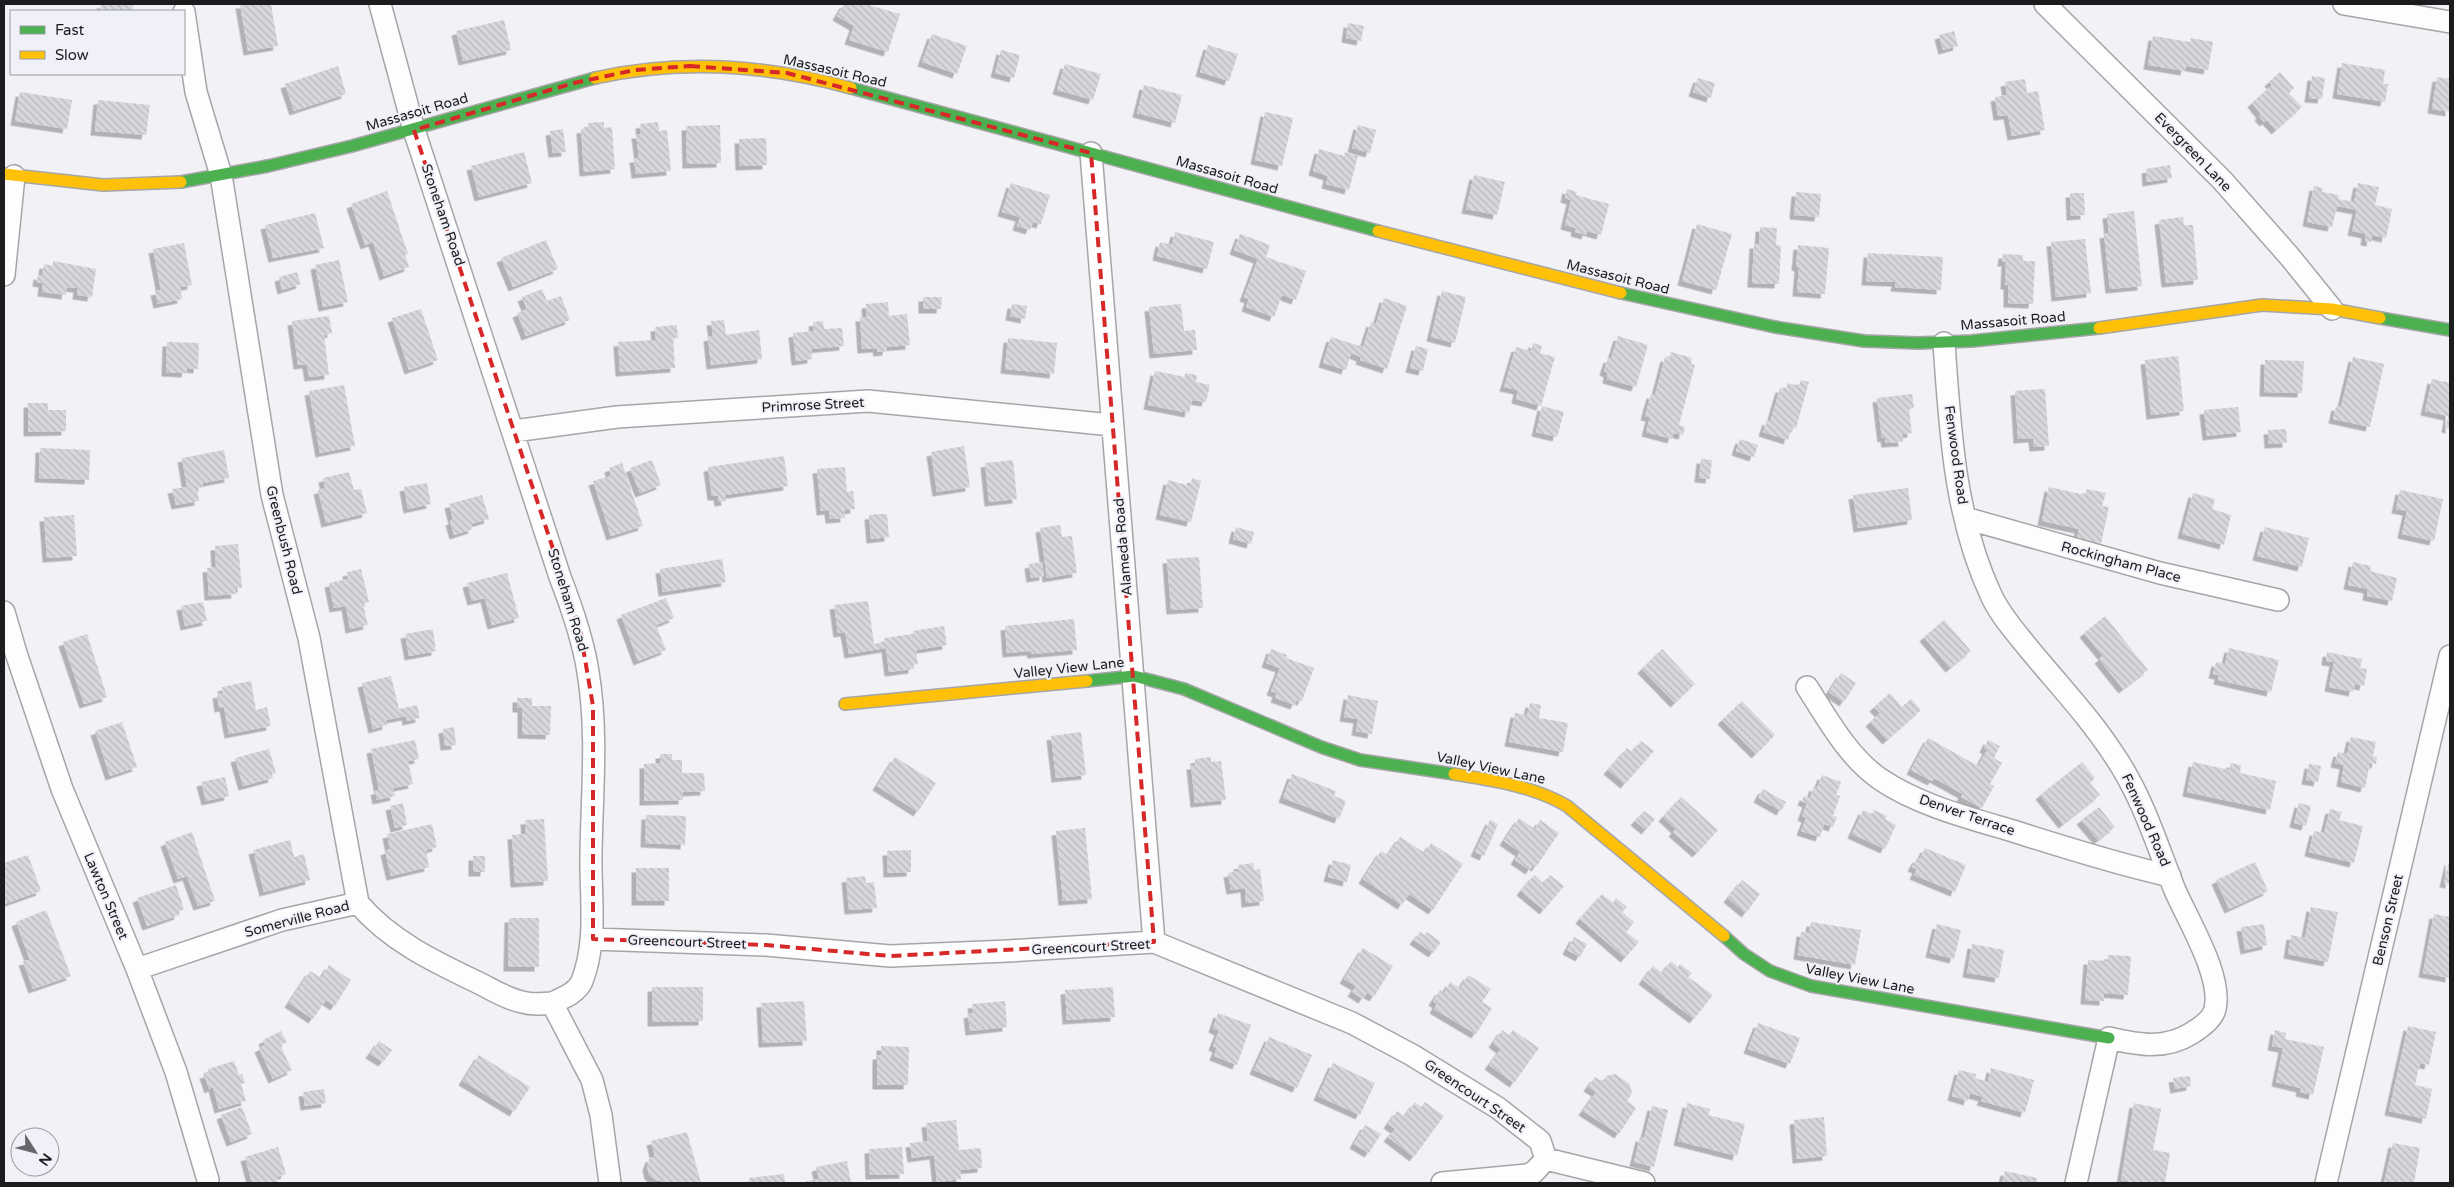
<svg xmlns="http://www.w3.org/2000/svg" width="2454" height="1187" font-family="'Varela Round',sans-serif">
<style>
.building{fill:url(#building-back-hatch);filter:url(#shadow)}
.lines{fill:none;stroke-linecap:round;stroke-linejoin:round}
.street-casing{stroke:#a6a6a9;stroke-width:24}
.fast-casing{stroke:#a6a6a9;stroke-width:14}
.slow-casing{stroke:#a6a6a9;stroke-width:14}
.street{stroke:#fdfdfe;stroke-width:21}
.fast{stroke:#4caf50;stroke-width:11}
.slow{stroke:#ffc107;stroke-width:11}
.marked{fill:none;stroke:#d62828;stroke-width:4;stroke-dasharray:10 6;stroke-linejoin:round}
.labels{text-anchor:middle;dominant-baseline:central;stroke-width:4;stroke-linejoin:round;paint-order:stroke}
.street-label{font-size:14px;fill:#1b1c1e;stroke:#eff0f8}
</style>
<defs>
<pattern id="building-back-hatch" width="6" height="6" patternUnits="userSpaceOnUse" patternTransform="scale(1.25)"><rect width="6" height="6" fill="#d7d8db"/><path d="M-1 5l2 2M0 0l6 6M5-1l2 2" fill="none" stroke="#b8b9bc"/></pattern>
<filter id="shadow"><feDropShadow dx="-4.5" dy="4.5" stdDeviation="0" flood-color="#0004"/></filter>
</defs>
<rect width="100%" height="100%" fill="#f1f1f6"/>
<!-- building -->
<path class="building" d="M101 4H133L132 11H100Z
M240 4H271L278 46 248 51Z
M844 4H865L900 14 888 52 849 40 854 26 837 16Z
M504 20 511 50 463 61 456 31Z
M1348 23 1364 26 1361 41 1346 38Z
M1954 31 1958 46 1943 50 1939 35Z
M932 34 967 46 957 74 922 62Z
M2153 36 2190 42 2191 38 2213 42 2208 70 2186 66 2185 71 2148 65Z
M1208 45 1238 54 1229 81 1200 72Z
M1001 50 1020 55 1014 78 995 73Z
M2342 63 2385 70 2383 84H2388L2385 102 2337 94Z
M1065 64 1101 74 1093 100 1057 90Z
M338 66 346 94 294 111 285 84Z
M2280 72 2294 88 2289 93 2302 107 2276 130 2267 120 2264 122 2259 116 2261 114 2252 103 2272 85 2269 82Z
M2312 76 2325 78 2322 99 2309 98Z
M2437 77 2450 79V112L2432 109Z
M1698 78 1715 83 1711 98 1693 92Z
M2025 79 2027 93 2038 91 2045 130 2012 136 2008 115 1998 116 1995 97 2007 95 2005 82Z
M1144 85 1182 95 1175 123 1137 113Z
M20 92 72 100 67 129 15 121Z
M98 100 150 105 146 135 95 131Z
M1265 112 1293 118 1282 166 1255 160Z
M604 122V128L612 127 615 169 584 172 581 129 589 128 588 123Z
M658 122 659 131 667 130 671 171 636 174 634 158H639L636 134H641L640 124Z
M720 125 721 163 687 164 686 126Z
M1358 125 1376 130 1370 153 1352 148Z
M563 129 566 152 553 153 550 131Z
M766 138 767 165 740 166 739 139Z
M1319 149 1344 156 1345 152 1358 156 1349 190 1326 184 1328 176 1313 171Z
M524 152 532 183 479 197 471 166Z
M2170 165 2172 178 2147 182 2146 169Z
M1474 175 1505 182 1497 215 1466 209Z
M1011 183 1050 195 1041 224 1033 222 1030 230 1017 226 1020 217 1002 212Z
M2358 183 2379 187 2375 205 2392 209 2386 238 2372 235 2371 242 2365 241 2366 234 2352 231 2357 210 2337 206 2332 227 2307 222 2314 186 2323 188 2322 192 2339 195 2338 199 2354 202Z
M1567 189 1577 192 1576 195 1609 204 1601 235 1587 231 1586 235 1575 232 1576 228 1565 225 1571 200 1565 198Z
M387 191 408 254 405 255 409 267 384 276 373 242 365 245 351 204Z
M1796 192 1821 194 1819 217 1794 215Z
M2070 193H2084L2085 215 2071 216Z
M2134 211 2142 286 2110 289 2104 234 2109 233 2107 214Z
M315 213 324 248 273 258 265 225Z
M2183 217 2184 225H2193L2198 280 2166 283 2159 220Z
M1697 224 1732 234 1716 290 1682 281Z
M1760 227 1777 228 1776 245 1781 246 1779 284 1752 283 1754 244H1759Z
M1175 232 1214 242 1207 269 1157 256 1160 242 1172 245Z
M1240 234 1270 245 1266 257 1306 271 1296 300 1282 295 1274 317 1246 307 1249 299 1244 297 1258 259 1234 250Z
M2085 239 2091 293 2056 297 2051 242Z
M546 240 558 269 513 287 501 258Z
M184 243 192 285 180 287 182 299 158 304 155 291 161 290 153 249Z
M1798 245 1829 248 1825 294 1797 292 1799 267 1796 266Z
M1868 253 1943 257 1941 290 1895 287 1896 282 1866 281Z
M2003 254 2023 255V261H2035L2033 304 2008 303V285H2005L2006 262H2002Z
M339 260 348 302 323 307 315 265Z
M53 261 96 269 92 297 77 295 78 288 67 287 66 295 42 292 43 283 37 282 38 275 42 276 44 264 53 266Z
M297 272 301 284 282 290 279 277Z
M542 289 547 301 561 296 570 320 526 336 517 313 527 309 522 297Z
M1442 291 1466 297 1455 343 1431 337Z
M923 297H942L941 309H923Z
M1384 298 1407 306 1387 369 1360 360 1361 357 1351 353 1346 370 1323 363 1331 337 1363 347 1371 322 1376 324Z
M888 302 889 316 907 314 910 345 887 347V351L878 352 877 348 862 349 860 317H867L866 304Z
M1012 304 1027 306 1025 319 1010 316Z
M1181 304 1184 331 1195 330 1197 350 1154 354 1149 307Z
M421 309 438 360 409 370 392 318Z
M329 316 332 333 324 335 329 375 309 377 307 364 298 365 292 321Z
M724 320 726 335 759 330 762 359 711 365 708 337 713 336 711 321Z
M823 321 824 329 842 328 844 346 811 349 812 359 796 361 793 333 814 331 813 322Z
M677 325 678 338H673L675 368 620 372 618 342 656 340 655 327Z
M1618 336 1648 345 1636 387 1607 379 1608 373 1604 371 1608 358 1611 359Z
M1008 338 1057 343 1054 374 1005 369Z
M167 342 199 343 198 369 187 368 186 373 166 372Z
M1533 343 1542 346 1540 353 1555 357 1541 406 1516 399 1518 390 1504 387 1516 347 1531 351Z
M1416 346 1428 349 1423 371 1410 368Z
M1671 352 1692 358 1691 364 1695 365 1679 425 1685 427 1683 435 1674 433 1672 439 1646 432 1650 417 1645 416 1651 394 1655 395 1665 357 1669 358Z
M2178 356 2184 411 2151 415 2145 360Z
M2353 357 2384 364 2370 427 2333 419 2336 406 2341 407Z
M2265 360 2304 361 2302 393 2264 392Z
M1155 371 1185 377V373L1197 375 1196 382 1210 385 1206 402 1192 400 1189 413 1148 405Z
M2432 379 2450 383V429L2446 428 2448 416 2425 411Z
M1801 380 1809 382 1796 428 1792 427 1788 440 1763 432 1767 420 1770 422 1780 388 1786 389 1788 383 1799 386Z
M344 385 355 446 320 453 309 391Z
M2045 389 2049 446 2034 447 2033 438 2018 439 2015 391Z
M1912 394 1914 408 1909 409 1912 433 1902 434 1903 442 1886 443 1885 437 1882 438 1877 398Z
M28 403H48V410H66V431L28 432Z
M1542 406 1564 412 1557 437 1536 432Z
M2238 407 2241 432 2207 436 2204 410Z
M2286 429 2287 443 2269 444 2268 430Z
M1740 439 1758 445 1754 457 1736 451Z
M964 446 970 487 937 492 931 452Z
M40 448 90 450 89 480 39 478Z
M224 450 229 478 203 483V487L197 488 199 501 176 505 172 489 187 487 182 458Z
M784 456 788 486 725 495 726 501 719 502 718 496H712L708 467Z
M1701 459 1712 460 1710 479 1699 478Z
M652 460 661 485 640 493 630 468Z
M1013 460 1017 499 989 502 985 463Z
M622 463 643 526 611 536 593 481 611 476 609 468Z
M845 467 847 492 853 491 855 509 844 510 845 518 830 519 829 510 821 511 817 469Z
M349 472 354 490 361 489 367 513 326 523 318 490 325 488 323 478Z
M1192 478 1201 481 1191 522 1160 515 1168 480 1190 486Z
M427 483 431 504 408 509 404 487Z
M2049 487 2085 495 2087 489 2106 493 2102 506 2109 507 2101 544 2077 539 2079 529 2042 521Z
M1908 488 1912 520 1858 528 1853 495Z
M2400 490 2443 499 2434 541 2402 534 2407 511 2396 509Z
M2193 493 2215 499 2212 509 2231 515 2224 545 2182 534Z
M482 495 489 519 471 524 473 529 454 535 450 521 453 520 449 504Z
M880 514H887L889 537 871 539 869 515Z
M74 515 77 556 47 558 44 517Z
M1060 525 1062 537 1072 536 1077 573 1047 578 1040 528Z
M1236 527 1254 532 1251 544 1233 539Z
M2265 527 2309 538 2302 567 2257 556Z
M238 544 242 588H235L236 594 209 596 207 568 216 567 215 546Z
M1199 557 1203 608 1171 610 1167 559Z
M722 559 726 582 663 592 660 569Z
M1042 562 1044 576 1031 578 1029 564Z
M2353 562 2371 566 2370 571 2397 578 2392 601 2367 596 2368 589 2348 585Z
M361 569 369 602 363 604 368 625 350 629 346 606 334 608 329 583 348 579 347 572Z
M507 573 519 618 492 625 485 598 472 601 467 583Z
M666 598 674 618 656 625 666 650 638 661 621 615Z
M868 601 874 644 884 642V638L913 634V631L944 626 947 645 916 650 918 664 913 665V669L889 672 886 648 849 654 845 632 838 633 834 605Z
M203 602 207 621 185 626 181 606Z
M2105 616 2148 670 2123 689 2099 659 2103 656 2084 633Z
M1074 619 1077 650 1032 654 1031 651 1007 653 1005 626Z
M1944 620 1971 651 1950 668 1924 637Z
M433 629 436 651 409 656 405 634Z
M87 634 107 697 84 704 63 642Z
M2229 648 2279 660 2271 692 2218 680 2219 675 2213 674 2216 662 2225 664Z
M1271 649 1287 655 1286 658 1314 668 1302 701 1297 700 1295 705 1275 698 1277 693 1271 691 1280 668 1266 663Z
M1662 649 1695 684 1675 703 1642 669Z
M2327 652 2362 659 2360 668 2367 669 2364 686 2355 684 2353 692 2329 687 2334 662 2326 661Z
M1841 673 1856 683 1844 702 1829 692Z
M391 676 399 709 417 705 420 718 407 721 406 716 386 720 387 725 373 729 362 683Z
M251 681 256 710 267 707 271 726 229 734 224 707 219 708 217 694 223 693 222 687Z
M1890 693 1902 707 1911 699 1921 710 1887 740 1870 722 1880 713 1874 707Z
M1348 695 1378 701 1372 734 1356 731 1358 719 1344 717Z
M517 698H532V706H551L550 735 522 734V708H517Z
M1742 701 1775 735 1756 754 1722 720Z
M1530 703 1541 705 1539 718 1568 723 1563 752 1509 742 1515 713 1527 715Z
M122 722 137 767 110 776 95 731Z
M454 727 456 745 445 746 443 729Z
M1081 732 1086 775 1056 778 1051 736Z
M2351 737 2376 742 2373 756 2377 757 2376 764 2370 763 2365 788 2341 782 2344 765 2335 763 2338 752 2347 754Z
M1928 738 1978 766 1987 750 1984 748 1988 740 2000 746 1994 758 2002 763 1990 784 1994 786 1982 808 1961 797 1963 794 1934 778 1932 781 1911 770Z
M415 740 419 759 408 761 413 784 393 788 395 796 377 800 375 790H379L371 749Z
M1641 741 1654 751 1625 784 1608 770 1627 748 1632 752Z
M269 749 276 773 272 774 273 778 243 786 235 758Z
M660 754H672V760H682V773H704L705 791 683 792V800L644 801V764L660 763Z
M895 757 936 783 918 812 877 786Z
M1211 757V762L1221 761 1226 800 1195 803 1191 765H1195V759Z
M2082 762 2095 778 2090 783 2100 795 2063 824 2040 795Z
M2193 762 2229 770 2231 763 2241 765 2240 773 2276 781 2270 810 2187 792Z
M2309 764 2321 766 2318 782 2306 780Z
M1292 774 1336 791 1334 796 1346 801 1339 819 1283 798Z
M1822 775 1841 782 1836 795 1840 796 1833 816 1837 817 1833 827 1824 824 1820 837 1801 831 1806 818 1802 816 1807 803 1802 801 1804 796 1810 798 1814 786 1817 788Z
M225 777 229 796 206 801 201 782Z
M1763 789 1786 802 1781 811 1758 798Z
M1681 797 1718 830 1697 853 1673 832 1676 829 1663 817Z
M403 803 407 825 395 828 390 806Z
M2299 803 2311 806 2306 826 2294 823Z
M2099 807 2115 827 2098 840 2081 820Z
M2330 809 2342 812 2339 820 2363 826 2354 863 2309 852 2314 831 2324 833Z
M1863 810 1872 814 1874 810 1887 816 1885 819 1896 825 1885 849 1852 834Z
M1644 811 1655 819 1646 830 1635 821Z
M646 815 686 816 685 845 645 843Z
M1519 818 1535 829 1540 820 1559 833 1536 867 1533 865 1530 870 1515 860 1520 852 1504 841Z
M544 819 548 881 515 883 512 835 526 834 525 820Z
M1490 820 1498 824 1484 856 1475 852Z
M432 824 437 847 426 850 429 867 391 876 385 851 390 849 387 834Z
M1085 828 1092 899 1063 901 1056 831Z
M192 832 215 901 198 906 187 876 178 879 165 842Z
M1400 837 1425 853 1431 843 1463 864 1433 910 1409 894 1402 905 1363 879 1381 851 1388 855Z
M290 840 294 857 304 854 310 880 264 892 253 850Z
M1925 848 1966 865 1955 892 1914 875 1917 869 1912 867 1917 858 1920 859Z
M911 850V872L888 873 887 851Z
M28 855 41 891 4 904V863Z
M473 856H485V872H473Z
M1333 860 1351 865 1347 882 1328 877Z
M2449 861H2450V884L2444 883Z
M2255 862 2268 891 2229 909 2216 880Z
M1253 863 1254 870 1260 869 1264 901 1246 903 1245 888 1231 890 1228 873 1238 871V865Z
M636 868H669V901H636Z
M1534 875 1543 883 1550 875 1564 886 1544 910 1521 891Z
M865 876 866 883 874 882 877 908 849 910 846 878Z
M1742 880 1760 894 1746 913 1728 898Z
M176 885 184 909 178 912 179 915 147 926 137 898Z
M1602 894 1613 903 1616 898 1627 907 1622 912 1634 922 1626 932 1639 942 1625 958 1580 919Z
M2311 907 2338 912 2328 962 2288 954 2291 935 2305 938Z
M46 910 71 976 33 989 23 961 30 960 16 922Z
M2434 914 2450 917V978L2423 973Z
M509 918H539V967H508Z
M1811 922 1861 930 1855 965 1798 955 1801 932 1809 933Z
M1937 924 1961 930 1954 959 1930 953Z
M2264 924 2267 945 2245 950 2241 927Z
M1420 932 1424 935 1427 932 1441 942 1433 953 1414 940Z
M1574 937 1587 944 1580 957 1567 950Z
M1972 944 2004 950 1999 978 1967 973Z
M1363 948 1393 966 1374 997 1367 993 1363 999 1352 992 1356 986 1344 979Z
M2108 955 2131 956 2128 995 2104 993V1001L2085 1000 2088 960 2107 961Z
M1671 961 1678 967 1680 964 1692 973 1688 977 1713 995 1694 1019 1643 980 1653 966 1662 973Z
M329 965 351 980 335 1006 326 1000 313 1019 289 1003 310 971 321 978Z
M1468 975 1491 989 1482 1002 1492 1008 1476 1034 1434 1009 1437 1004 1433 1001 1440 990 1444 993 1450 982 1460 988Z
M652 987H703V1021L652 1022Z
M1113 987 1115 1017 1067 1020 1065 990Z
M804 1001 807 1041 763 1043 761 1003Z
M1005 1001 1007 1027 970 1031 968 1014 973 1013 972 1004Z
M1218 1013 1251 1025 1237 1065 1214 1056 1217 1048 1213 1046 1219 1031 1213 1028Z
M1758 1023 1800 1038 1790 1064 1748 1049Z
M2408 1026 2436 1032 2429 1065 2420 1063 2415 1085 2432 1089 2426 1119 2389 1111Z
M1502 1030 1509 1035 1513 1030 1539 1048 1514 1083 1489 1065 1501 1049 1493 1043Z
M2275 1030 2286 1033 2285 1039 2324 1047 2313 1095 2300 1092 2301 1088 2276 1082 2283 1048 2272 1046Z
M281 1031 287 1042 280 1045 292 1070 273 1079 259 1048 265 1045 263 1040Z
M1269 1037 1312 1055 1297 1088 1254 1070Z
M379 1041 392 1050 383 1062 370 1054Z
M881 1046 909 1047 908 1085H877V1055H881Z
M479 1055 530 1087 514 1112 463 1081Z
M234 1061 239 1075 242 1074 245 1083 241 1084 246 1101 219 1109 213 1087 209 1089 204 1074 209 1073 208 1069Z
M1333 1063 1375 1083 1360 1115 1318 1096Z
M1991 1068 2034 1080 2025 1113 1981 1101 1983 1097 1970 1093 1968 1101 1952 1096 1959 1070 1976 1074 1975 1078 1988 1082Z
M1615 1074 1630 1084 1632 1093 1627 1101 1636 1108 1619 1134 1583 1111 1596 1092 1588 1087 1595 1077 1603 1082 1606 1076Z
M2190 1076 2191 1086 2175 1089 2173 1078Z
M324 1089 326 1103 305 1106 303 1092Z
M1415 1102 1421 1107 1425 1102 1444 1116 1414 1157 1388 1137 1395 1129 1388 1124 1397 1111 1404 1117Z
M1687 1103 1710 1109 1708 1115 1745 1124 1737 1156 1678 1141Z
M2134 1103 2161 1109 2153 1150 2170 1153 2165 1183H2128V1181L2121 1180Z
M1652 1106 1668 1110 1654 1167 1634 1162 1640 1137 1644 1138Z
M242 1107 252 1134 231 1142 221 1115Z
M1824 1117 1827 1156 1797 1159 1794 1120Z
M956 1120 959 1150 981 1148 982 1168 960 1170 961 1179 937 1182 934 1155 912 1158 910 1143 928 1141 926 1123Z
M1365 1125 1381 1134 1369 1153 1354 1144Z
M687 1132 701 1183H662L661 1180 657 1181 649 1175 647 1166 650 1158 655 1157 651 1141Z
M2393 1143 2420 1148 2414 1183H2384Z
M278 1147 286 1174 277 1177 278 1183H252L245 1157Z
M902 1147 904 1174 870 1175 869 1149Z
M847 1161 851 1183H806V1181L819 1179 816 1167Z
M2005 1171 2037 1178 2036 1183H2002Z
M784 1174 785 1183H750L749 1178Z"/>
<g class="lines">
<defs>
<path id="street" d="M380 4 414 130 560 577C572 608 583 639 588 672 598 733 592 791 591 853 590 896 598 940 582 981 577 993 563 998 552 1003L592 1080 601 1115 610 1183
M2045 4 2222 180 2290 257 2332 309
M2344 4 2450 22
M184 12 196 92 221 175 272 495 309 638 358 903
M1091 153 1154 942
M4 275 14 176
M1944 343C1950 428 1954 516 1991 595 1999 613 2013 629 2025 644 2055 681 2088 715 2114 755 2142 796 2156 842 2174 888 2187 919 2223 976 2215 1009 2213 1019 2200 1028 2192 1033 2165 1050 2139 1045 2109 1038L2076 1183
M514 431 617 417 868 401 1112 425
M1965 518 2160 573 2278 600
M4 612 16 653 62 789 137 969 176 1072 208 1180
M1807 687C1827 718 1848 757 1880 779 1918 805 1969 818 2013 831 2066 848 2117 864 2170 876
M593 939 766 945 890 956 1008 951 1154 942 1352 1023 1412 1055 1498 1108 1540 1141 1546 1159 1644 1183
M137 969 282 920 358 903C390 941 435 962 479 983 493 990 507 999 522 1002 532 1005 542 1004 552 1003
M1442 1183 1527 1175 1534 1172 1546 1159
M2326 1183 2450 656"/>
<path id="fast" d="M851 88 1378 231
M181 182 268 166 352 146 595 78
M1621 293 1775 327 1864 341 1918 343 1972 341 2099 328
M2380 318 2450 330
M1087 681 1134 676 1184 689 1321 747 1360 760 1454 774
M1724 936 1744 954 1770 971 1811 986 2109 1038"/>
<path id="slow" d="M595 78C680 59 768 65 851 88
M4 174 103 185 181 182
M1378 231 1621 293
M2099 328 2262 305 2332 309 2380 318
M845 704 1087 681
M1454 774C1491 780 1534 786 1567 806L1724 936"/>
</defs>
<!-- street casing -->
<use href="#street" class="street-casing"/>
<!-- fast casing -->
<use href="#fast" class="fast-casing"/>
<!-- slow casing -->
<use href="#slow" class="slow-casing"/>
<!-- street -->
<use href="#street" class="street"/>
<!-- fast -->
<use href="#fast" class="fast"/>
<!-- slow -->
<use href="#slow" class="slow"/>
</g>
<!-- marked area -->
<path class="marked" d="M690 66 787 73 1091 153 1154 942 890 956 766 945 593 939V706L580 630 414 130 574 83 635 70Z"/>
<g class="labels">
<!-- street labels -->
<g class="street-label">
<text transform="translate(835 71) rotate(13)">Massasoit Road</text>
<text transform="translate(417 112) rotate(-16)">Massasoit Road</text>
<text transform="translate(2193 152) rotate(46)">Evergreen Lane</text>
<text transform="translate(1227 175) rotate(16)">Massasoit Road</text>
<text transform="translate(443 215) rotate(71)">Stoneham Road</text>
<text transform="translate(1618 277) rotate(14)">Massasoit Road</text>
<text transform="translate(2013 321) rotate(-5)">Massasoit Road</text>
<text transform="translate(813 405) rotate(-3)">Primrose Street</text>
<text transform="translate(1956 455) rotate(82)">Fenwood Road</text>
<text transform="translate(284 540) rotate(76)">Greenbush Road</text>
<text transform="translate(1123 547) rotate(-95)">Alameda Road</text>
<text transform="translate(2121 562) rotate(15)">Rockingham Place</text>
<text transform="translate(568 600) rotate(73)">Stoneham Road</text>
<text transform="translate(1069 668) rotate(-6)">Valley View Lane</text>
<text transform="translate(1491 768) rotate(12)">Valley View Lane</text>
<text transform="translate(1967 815) rotate(19)">Denver Terrace</text>
<text transform="translate(2146 820) rotate(66)">Fenwood Road</text>
<text transform="translate(106 896) rotate(67)">Lawton Street</text>
<text transform="translate(297 919) rotate(-15)">Somerville Road</text>
<text transform="translate(2388 920) rotate(-77)">Benson Street</text>
<text transform="translate(687 942) rotate(2)">Greencourt Street</text>
<text transform="translate(1091 947) rotate(-3)">Greencourt Street</text>
<text transform="translate(1860 979) rotate(11)">Valley View Lane</text>
<text transform="translate(1475 1096) rotate(34)">Greencourt Street</text>
</g>
</g>
<!-- border -->
<rect width="2454" height="1187" fill="none" stroke="#1b1c1e" stroke-width="10"/>
<!-- legend -->
<rect x="10" y="10" width="175" height="65" fill="#eff0f8" stroke="#9a9ba1"/>
<rect x="20" y="26" width="25" height="8" fill="#4caf50" stroke="#9a9ba1"/>
<text x="55" y="35" font-size="15" fill="#1b1c1e">Fast</text>
<rect x="20" y="51" width="25" height="8" fill="#ffc107" stroke="#9a9ba1"/>
<text x="55" y="60" font-size="15" fill="#1b1c1e">Slow</text>
<!-- north arrow -->
<g transform="translate(35 1152) rotate(126)"><circle r="24" fill="#eff0f8" stroke="#9a9ba1"/>
<path d="M0-4L9 19L0 12L-9 19Z" fill="#66676a"/>
<text y="-8" font-size="14" font-weight="bold" text-anchor="middle" fill="#1b1c1e">N</text>
</g>
</svg>
